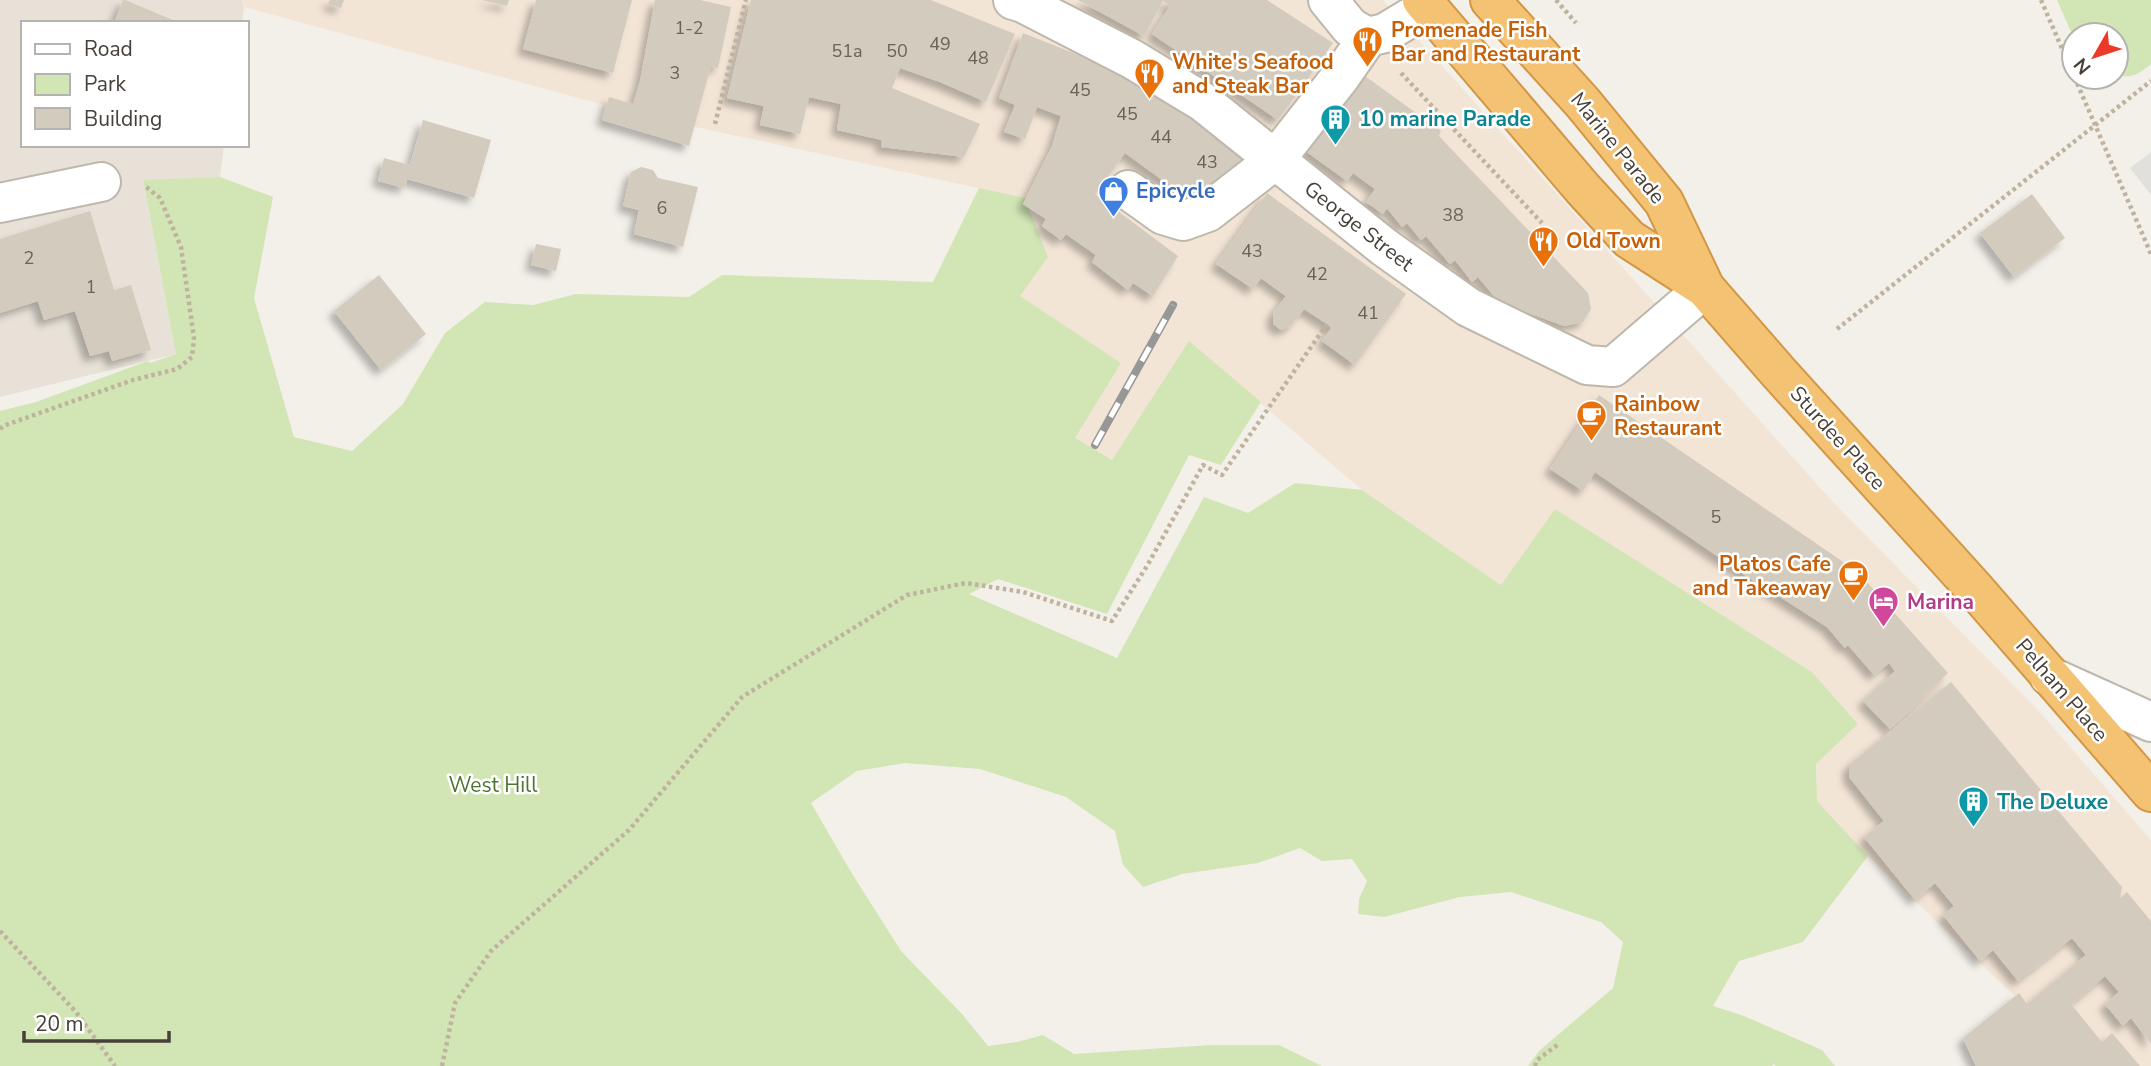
<svg xmlns="http://www.w3.org/2000/svg" width="2151" height="1066" font-family="'Nunito Sans',sans-serif">
<style>
.residential{fill:#e7e1d7}
.commercial{fill:#f3e5d6}
.green{fill:#d2e5b5}
.parking{fill:#e2e0dd}
.building{fill:#d4cbbf;filter:url(#shadow)}
.lines{fill:none;stroke-linecap:round;stroke-linejoin:round}
.minor-casing{stroke:#beb7ac;stroke-width:42}
.highway-casing{stroke:#d39644;stroke-width:42}
.path{stroke:#bfb29e;stroke-width:4.5;stroke-dasharray:3.5 3.5;stroke-linecap:butt}
.minor{stroke:#fff;stroke-width:38}
.highway{stroke:#f4c273;stroke-width:38}
.rail-casing{stroke:#979797;stroke-width:8}
.rail{stroke:#fff;stroke-width:5;stroke-dasharray:16;stroke-linecap:butt}
.labels{text-anchor:middle;dominant-baseline:central;stroke-width:5;stroke-linejoin:round;paint-order:stroke}
.number-label{font-size:18px;fill:#6a635a}
.food-label{font-size:21px;font-weight:bold;fill:#c56008;stroke:#fff;text-anchor:start}
.culture-label{font-size:21px;font-weight:bold;fill:#0d838f;stroke:#fff;text-anchor:start}
.street-label{font-size:21px;fill:#464038;stroke:#fff}
.shop-label{font-size:21px;font-weight:bold;fill:#366cbe;stroke:#fff;text-anchor:start}
.hotel-label{font-size:21px;font-weight:bold;fill:#b23c85;stroke:#fff;text-anchor:start}
.park-label{font-size:21px;fill:#4d752f;stroke:#fff}
</style>
<defs>
<filter id="shadow"><feDropShadow dx="-6" dy="6" stdDeviation="3.5" flood-color="#0004"/></filter>
</defs>
<rect width="100%" height="100%" fill="#f3f0e9"/>
<!-- residential -->
<path class="residential" d="M0 0H242L244 7 242 23H23V145H224L220 177 143 181 176 354 0 397Z"/>
<!-- commercial -->
<path class="commercial" d="M242 0H1383L1833 502 2038 710 2151 840V1066H2088L1868 856 1817 801 1816 764 1858 724 1812 672 1555 510 1501 585 1362 490 1189 342 1112 461 1074 438 1019 296 1024 198 645 116 244 7Z"/>
<!-- green -->
<path class="green" d="M2057 0H2151V64C2139 74 2132 79 2116 75V35H2074V39Z
M220 177 273 197 254 298 294 437 352 451 403 404 445 333 485 302 533 305 576 294 689 297 722 275 933 282 979 188 1025 198 1048 257 1020 296 1121 363 1075 438 1112 460 1189 341 1261 402 1221 465 1189 455 1107 614 998 579 969 594 1117 658 1204 497 1248 513 1295 483 1362 490 1501 585 1555 509 1812 672 1858 724 1816 764 1817 801 1868 856 1803 942 1739 961 1713 1006 1744 1016 1822 1050 1835 1066H1776L1774 1064 1772 1066H1528L1539 1051 1613 988 1623 942 1601 922 1511 892 1460 897 1384 917 1358 914 1359 899 1367 881 1352 859 1322 861 1300 848 1258 863 1182 874 1143 887 1123 865 1115 831 1066 797 980 769 905 763 857 771 811 803 851 872 901 951 962 1014 988 1046 1017 1042 1043 1035 1074 1054 1211 1045H1279L1322 1066H0V411L36 402 148 361 150 363 176 354 143 180Z"/>
<!-- parking -->
<path class="parking" d="M2151 152V195L2130 168Z"/>
<!-- building -->
<path class="building" d="M123 0H125L180 23H114Z
M330 0H344L341 8 328 4Z
M482 0H509L507 6Z
M536 0H632L613 73 523 49Z
M655 0H700L731 7 718 68 711 66 689 146 602 120 609 97 633 104 640 81Z
M751 0H931L1015 34 986 102 940 82 900 68 892 88 980 124 964 157 881 147 882 140 837 130 841 104 809 97 800 134 760 125 764 106 727 98Z
M1078 0H1267L1333 43 1278 120 1152 34 1170 6 1163 1 1144 36Z
M1023 33 1124 73 1197 121 1245 158V166L1194 203 1125 153 1095 194 1178 256 1153 296 1133 283 1128 290 1092 262 1096 255 1066 234 1061 240 1042 226 1046 219 1023 204 1052 146 1061 116 1037 107 1025 139 1004 132 1015 105 999 98Z
M1365 76 1441 131 1439 136 1588 293 1591 309 1583 322 1564 326 1499 302 1478 277 1472 282 1455 260 1450 264 1426 236 1421 240 1407 223 1402 227 1387 208 1383 214 1366 202 1375 189 1353 173 1347 181 1300 147 1329 114 1336 116Z
M423 120 491 140 474 198 407 179 405 188 378 181 384 158 410 165Z
M641 167 653 170 658 178 698 187 683 247 634 234 639 210 623 206 631 172Z
M1267 193 1406 294 1355 365 1322 341 1331 328 1327 324 1304 309 1291 326 1281 330 1273 324V313L1286 296 1261 278 1253 289 1216 264Z
M2032 194 2065 238 2014 277 1980 233Z
M90 211 114 290 131 285 151 350 112 361 109 351 90 356 75 311 44 320 38 301 0 313V239Z
M536 244 561 249 556 271 531 265Z
M379 275 426 334 381 370 334 311Z
M1599 395 1858 572 1948 673 1890 729 1863 701 1895 671 1889 663 1874 675 1848 645 1845 648 1827 627 1766 588 1765 589 1595 472 1583 491 1550 469Z
M1951 682 2122 887 2120 898 2127 892 2151 921V1044L2131 1018 2123 1026 2105 1004 2119 992 2105 976 2071 1004 2102 1042 2112 1033 2140 1066H1976L1963 1038 2019 993 2027 1004 2086 955 2072 938 2018 981 1993 950 1980 961 1943 915 1954 906 1935 883 1915 900 1864 837 1884 821 1849 777V765Z"/>
<g class="lines">
<defs>
<path id="minor" d="M1013 0 1023 3 1132 59 1203 102 1384 247 1468 307 1587 365 1613 367 1705 288
M1328 0 1350 27 1368 37 1385 33 1428 7
M1128 190 1163 215 1183 221 1208 212 1275 160 1341 76 1368 37
M0 203 101 182
M2049 676 2151 722"/>
<path id="highway" d="M1422 0 1583 189 1629 239 1705 288
M1490 0 1583 103 1664 202 1705 288 1780 374 1973 587 2151 792"/>
</defs>
<!-- minor casing -->
<use href="#minor" class="minor-casing"/>
<!-- highway casing -->
<use href="#highway" class="highway-casing"/>
<!-- path -->
<path class="path" d="M1556 0 1576 23
M2041 0 2151 254
M1401 73 1542 223
M715 124 746 0
M1837 329 2151 81
M0 429 3 426 133 380 177 369 192 357 194 338 181 247 160 198 145 186
M0 931 76 1012 115 1066
M442 1066 455 1003 491 951 629 830 742 697 907 595 966 583 1023 592 1112 621 1147 566 1203 465 1222 475 1327 324
M1535 1066 1537 1060 1560 1043"/>
<!-- minor -->
<use href="#minor" class="minor"/>
<!-- highway -->
<use href="#highway" class="highway"/>
<defs>
<path id="rail" d="M1095 445 1173 305"/>
</defs>
<!-- rail casing -->
<use href="#rail" class="rail-casing"/>
<!-- rail -->
<use href="#rail" class="rail"/>
</g>
<!-- icons -->
<defs>
<symbol id="restaurant-pin" viewBox="-11 -11 22 30"><path d="M0 17L-7.5 6A9.5 9.5 0 1 1 7.5 6Z" fill="#e8710a" stroke="#fff"/><path d="M-5-6h1v4h1v-4h1v4h1v-4h1v5L-1.5 .5V6h-2V.5L-5-1ZM5-6V6H3V1.5H1.5Q1.5-4 5-6Z" fill="#fff"/></symbol>
<symbol id="building-pin" viewBox="-11 -11 22 30"><path d="M0 17L-7.5 6A9.5 9.5 0 1 1 7.5 6Z" fill="#0f9aa8" stroke="#fff"/><path d="M-4-6H4V6H1V3H-1V6H-4ZM-2.5-4.3h1.7v1.8h-1.7ZM.8-4.3h1.7v1.8H.8ZM-2.5-1h1.7V.8h-1.7ZM.8-1h1.7V.8H.8Z" fill="#fff"/></symbol>
<symbol id="shop-pin" viewBox="-11 -11 22 30"><path d="M0 17L-7.5 6A9.5 9.5 0 1 1 7.5 6Z" fill="#3f7fe0" stroke="#fff"/><path d="M-5-2.5h2.3a2.7 3.5 0 0 1 5.4 0H5L5.5 6h-11ZM-1.5-2.5h3a1.5 2.3 0 0 0-3 0Z" fill="#fff"/></symbol>
<symbol id="cafe-pin" viewBox="-11 -11 22 30"><path d="M0 17L-7.5 6A9.5 9.5 0 1 1 7.5 6Z" fill="#e8710a" stroke="#fff"/><path d="M-5.5-4.5H6V0H3Q3 3.5 0 3.5H-2.5Q-5.5 3.5-5.5 0ZM3-3.2v2h1.7v-2ZM-6 4.5H4V6H-6Z" fill="#fff"/></symbol>
<symbol id="hotel-pin" viewBox="-11 -11 22 30"><path d="M0 17L-7.5 6A9.5 9.5 0 1 1 7.5 6Z" fill="#d1479c" stroke="#fff"/><path d="M-6-4.5h1.5V1H6V5H4.5V3h-9V5H-6ZM-4 0a1.8 1.8 0 1 1 3.6 0ZM.5 0V-2.5h3Q6-2.5 6 0Z" fill="#fff"/></symbol>
</defs>
<g fill-rule="evenodd">
<use href="#restaurant-pin" x="1350" y="24" width="35" height="47"/>
<use href="#restaurant-pin" x="1132" y="56" width="35" height="47"/>
<use href="#building-pin" x="1318" y="102" width="35" height="47"/>
<use href="#shop-pin" x="1096" y="174" width="35" height="47"/>
<use href="#restaurant-pin" x="1526" y="224" width="35" height="47"/>
<use href="#cafe-pin" x="1574" y="398" width="35" height="47"/>
<use href="#cafe-pin" x="1836" y="558" width="35" height="47"/>
<use href="#hotel-pin" x="1866" y="584" width="35" height="47"/>
<use href="#building-pin" x="1956" y="784" width="35" height="47"/>
</g>
<g class="labels">
<!-- number labels -->
<g class="number-label">
<text x="689" y="28">1-2</text>
<text x="940" y="44">49</text>
<text x="847" y="51">51a</text>
<text x="897" y="51">50</text>
<text x="978" y="58">48</text>
<text x="675" y="73">3</text>
<text x="1080" y="90">45</text>
<text x="1127" y="114">45</text>
<text x="1161" y="137">44</text>
<text x="1207" y="162">43</text>
<text x="662" y="208">6</text>
<text x="1453" y="215">38</text>
<text x="1252" y="251">43</text>
<text x="29" y="258">2</text>
<text x="1317" y="274">42</text>
<text x="91" y="287">1</text>
<text x="1368" y="313">41</text>
<text x="1716" y="517">5</text>
</g>
<!-- food labels -->
<g class="food-label">
<text x="1391" y="30">Promenade Fish<tspan x="1391" dy="24">Bar and Restaurant</tspan></text>
<text x="1172" y="62">White's Seafood<tspan x="1172" dy="24">and Steak Bar</tspan></text>
<text x="1566" y="241">Old Town</text>
<text x="1614" y="404">Rainbow<tspan x="1614" dy="24">Restaurant</tspan></text>
<text x="1831" y="564" text-anchor="end">Platos Cafe<tspan x="1831" dy="24">and Takeaway</tspan></text>
</g>
<!-- culture labels -->
<g class="culture-label">
<text x="1359" y="119">10 marine Parade</text>
<text x="1997" y="802">The Deluxe</text>
</g>
<!-- street labels -->
<g class="street-label">
<text transform="translate(1618 148) rotate(51)">Marine Parade</text>
<text transform="translate(1359 226) rotate(38)">George Street</text>
<text transform="translate(1838 438) rotate(48)">Sturdee Place</text>
<text transform="translate(2062 690) rotate(49)">Pelham Place</text>
</g>
<!-- shop labels -->
<g class="shop-label">
<text x="1136" y="191">Epicycle</text>
</g>
<!-- hotel labels -->
<g class="hotel-label">
<text x="1907" y="602">Marina</text>
</g>
<!-- park labels -->
<g class="park-label">
<text x="493" y="785">West Hill</text>
</g>
</g>
<!-- legend -->
<rect x="21" y="21" width="228" height="126" fill="#ffffff" stroke="#b5b3af" stroke-width="2"/>
<rect x="35" y="44" width="35" height="10" fill="#ffffff" stroke="#b5b3af" stroke-width="2"/>
<text x="84" y="56" font-size="21" fill="#464038">Road</text>
<rect x="35" y="74" width="35" height="21" fill="#d2e5b5" stroke="#b5b3af" stroke-width="2"/>
<text x="84" y="91" font-size="21" fill="#464038">Park</text>
<rect x="35" y="108" width="35" height="21" fill="#d4cbbf" stroke="#b5b3af" stroke-width="2"/>
<text x="84" y="126" font-size="21" fill="#464038">Building</text>
<!-- north arrow -->
<g transform="translate(2095 56) rotate(231)"><circle r="33" fill="#ffffff" stroke="#b5b3af" stroke-width="2"/>
<path d="M0-5L12 26L0 18L-12 26Z" fill="#eb3b28"/>
<text y="-10" font-size="19" font-weight="bold" text-anchor="middle" fill="#464038">N</text>
</g>
<!-- scale -->
<path d="M24 1031v10h145v-10" fill="none" stroke="#464038" stroke-width="3.5"/>
<text x="35" y="1031" font-size="21" fill="#464038" stroke="#ffffff" stroke-width="5" paint-order="stroke">20 m</text>
</svg>
